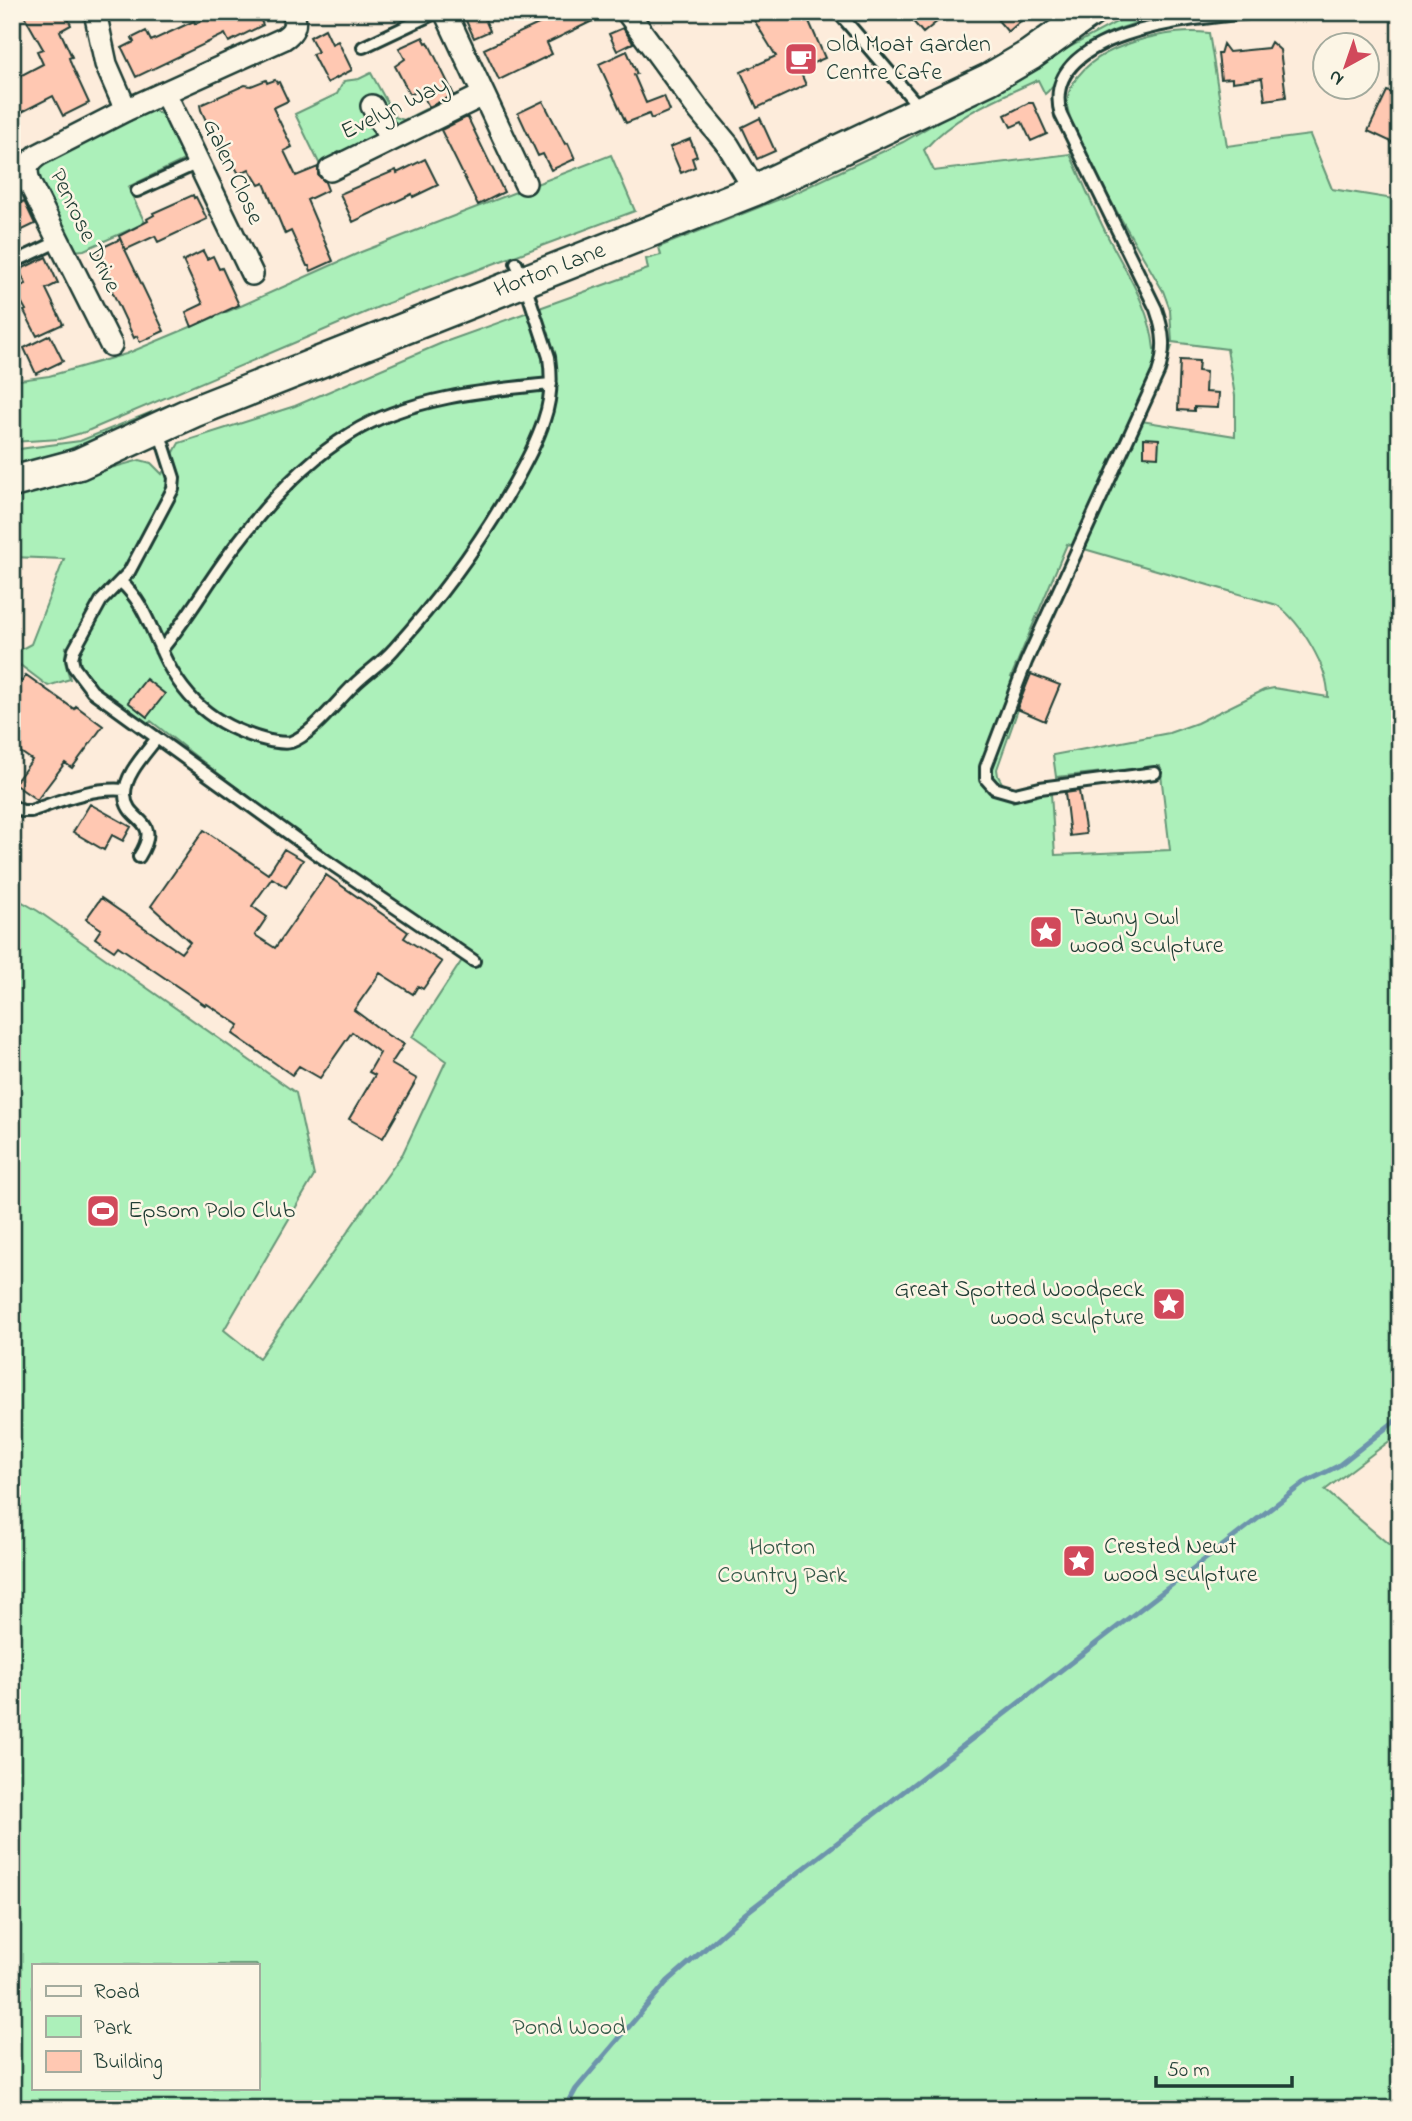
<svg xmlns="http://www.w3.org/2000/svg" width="1412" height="2121" font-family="'Indie Flower',sans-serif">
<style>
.green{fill:#acf0ba;stroke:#669677;stroke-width:2;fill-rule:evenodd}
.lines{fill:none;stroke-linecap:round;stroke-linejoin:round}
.stream{stroke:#6d94ac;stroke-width:5}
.building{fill:#ffc8b2;stroke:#1f3d34;stroke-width:2}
.lane-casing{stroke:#1f3d34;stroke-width:16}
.street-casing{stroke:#1f3d34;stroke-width:26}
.secondary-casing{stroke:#1f3d34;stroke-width:35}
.lane{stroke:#fcf5e5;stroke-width:10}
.street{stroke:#fcf5e5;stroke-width:21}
.secondary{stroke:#fcf5e5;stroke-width:30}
.labels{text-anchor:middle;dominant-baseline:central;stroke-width:5;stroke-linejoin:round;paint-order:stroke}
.poi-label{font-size:24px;fill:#1f3d34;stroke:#fcf5e5;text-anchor:start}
.street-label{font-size:24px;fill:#1f3d34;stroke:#fcf5e5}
.park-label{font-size:24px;fill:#345848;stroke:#fcf5e5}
</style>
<rect width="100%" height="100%" fill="#fdecdb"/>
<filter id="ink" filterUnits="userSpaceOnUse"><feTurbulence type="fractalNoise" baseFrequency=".0143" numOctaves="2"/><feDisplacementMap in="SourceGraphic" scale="14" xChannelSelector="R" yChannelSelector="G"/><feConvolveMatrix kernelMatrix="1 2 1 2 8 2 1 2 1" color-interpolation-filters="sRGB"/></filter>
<g filter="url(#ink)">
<!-- green -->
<path class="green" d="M1135 12H1181C1143 21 1098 29 1070 59 1059 69 1057 85 1045 94L1038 80C996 99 955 115 924 150L934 171 1070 154C1082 180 1093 207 1106 233 1125 271 1150 306 1154 349L1172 346 1165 368 1141 421 1235 436V396L1227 349 1172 342 1170 310 1163 291C1145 259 1065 130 1067 102 1069 77 1094 58 1115 49 1143 37 1179 29 1209 33L1227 146 1310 135 1332 189 1400 200V1433L1325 1490 1400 1554V2109H12V896L38 911 296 1093 314 1176 224 1330 259 1358 403 1153 446 1061 412 1037 468 951C359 878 253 803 151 721L145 727C121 709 75 687 80 652L66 647 65 662 70 679 48 686 20 665 12 675V654L31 644 64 559 12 557V495L140 460 151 463 162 474 179 443 295 406 442 343 648 269 646 259 661 255 659 247 790 195 903 142 1012 78ZM1067 544 1277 605C1300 621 1329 668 1328 697L1274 688 1264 690 1197 723 1169 733 1053 755 1056 777 1160 766 1170 850 1055 855 1051 793 1033 795 1013 802 998 776 997 769 1028 681 1011 677ZM33 1965H257V2088H33Z
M371 73 395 117 404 120 428 108 430 113C415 120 403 130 389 118 382 125 377 134 371 140 358 152 336 158 320 165L295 114 337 94 344 81 359 79Z
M153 110 167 117 184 160 128 187 145 223 84 250 74 251 39 181C37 173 39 168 44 161Z
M611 155 635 211 383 305 85 432 60 439 12 442V381L49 376 126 354 243 305 361 252Z
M186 398 187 401 65 451 12 466V450L80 441Z"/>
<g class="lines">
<!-- stream -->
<path class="stream" d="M565 2109 576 2089 667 1982 746 1913 1304 1483 1338 1466 1400 1417"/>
</g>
<!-- building -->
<path class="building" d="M22 12H65L71 25 60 31 72 57 69 58 71 64 89 103 63 116 53 96 12 117V80L43 64 37 51 43 49Z
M219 12H257L263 25 229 42 225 34 136 77 122 48 134 42 132 38 146 31 151 41 194 21 195 24Z
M462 12H482L490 31 474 38Z
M539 12H611L547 43 552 54 499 80 484 49 543 22Z
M749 12H805L825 58 799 69 806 85 757 108 741 72 776 56Z
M905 12H949L923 33Z
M991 12H1031L1008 32Z
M623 28 633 43 617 51 609 34Z
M325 29 332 44 338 41 352 70 327 83 312 54 318 52 310 37Z
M423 37 426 43 428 42 454 95 429 107 420 90 410 95 395 66 405 59 399 48Z
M1271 42 1280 50 1286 97 1265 100 1262 78 1232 82V78L1221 79 1218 54H1220L1223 44 1229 52 1268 48Z
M627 51 637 74 634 75 646 103 664 96 670 111 651 119 649 114 626 123 599 64Z
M266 80 267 83 275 80 277 83 279 82 288 101 273 108 292 147 284 151 296 176 318 167V175L325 182 328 190 307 200 333 261 311 271 309 266H307L291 231 285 234 264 183 259 185 249 169 239 174 224 147 221 148 218 141 216 142 201 110 200 105 245 85 251 86Z
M1387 91 1400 96V146L1368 131Z
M543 101 565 144 568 143 575 159 551 170 543 154 538 156 518 113Z
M1028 103H1033L1047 134 1031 141 1022 122 1011 127 1005 115Z
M465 118H468L504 192 478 205 441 130Z
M760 118 775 151 757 159 742 127Z
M690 139 697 156 692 158 695 167 681 173 670 147Z
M425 159 438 185 413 197 412 194 353 222 340 194 396 170 397 173Z
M193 195 194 198 196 197 207 219 158 242 155 236 125 250 119 236 148 221 147 219 154 215 153 213Z
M24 201 35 224 12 235V206Z
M120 239 164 331 140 342 137 336 134 338 96 257 100 255 97 250Z
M203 251 207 259 213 256 219 269 222 268 239 305 192 327 186 312 203 304 183 261Z
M46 257 58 283 46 289 63 324 37 336 24 311 26 310 14 289 26 284 19 270Z
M50 335 63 361 36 374 24 348Z
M1180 360 1199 361 1198 371 1206 372 1205 392 1219 393 1218 408 1194 407V411L1178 410Z
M1144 438 1159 439 1158 457 1144 456Z
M12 674 22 682 26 675 74 709 76 706 103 726 72 768 65 763 37 800 14 784 32 760 12 746Z
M1031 674 1060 685 1045 721 1017 709Z
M146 679 165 694 147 717 128 702Z
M1079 791 1086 834 1070 836 1065 793Z
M90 804 131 827 123 841 112 835 104 850 73 832Z
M204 830 268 874 284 849 303 860 286 887 272 878 252 906 267 917 255 935 275 948 326 875 408 932 404 938 442 962 423 989 418 986 413 994 380 973 354 1010 389 1036 404 1044 391 1064 417 1079 383 1138 349 1119 375 1075 369 1072 380 1053 352 1032 320 1078 299 1066 292 1075 233 1034 239 1025 207 1004 206 1006 118 946 114 951 95 938 101 929 86 919 101 898 181 953 190 942 151 906Z"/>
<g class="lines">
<defs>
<path id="lane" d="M838 12 920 108
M363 47 437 12
M137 191 198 163
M12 263 59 241
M159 431 174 478 173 489 129 572 101 601 74 650 72 658 74 667 92 691 324 859 474 961
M121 582C141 600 148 621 159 645 181 698 213 727 270 741 277 742 285 744 291 742 312 735 338 700 354 685 367 672 382 663 394 649 440 598 481 543 515 482 526 462 537 442 544 420 551 400 552 378 549 357L524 281 516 263
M161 650C190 616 211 576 239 541 270 500 306 461 350 434 406 398 486 390 551 384
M1155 773 1040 788 1015 794 994 788 986 779V767L1026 662 1158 373C1166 350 1164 332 1156 309L1061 115C1036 28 1207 17 1260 12
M12 806 22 811H31C62 800 91 787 125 790
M139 857C164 817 126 824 125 795 124 775 146 753 157 738"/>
<path id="street" d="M95 12 106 64 126 110
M445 12 525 183
M627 12 698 109 728 145 755 190
M165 93 252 274
M372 106 391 140
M330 170 483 95
M111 345 30 184C25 170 26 164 38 155L126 110 283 39C294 32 297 25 293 12"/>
<path id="secondary" d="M12 482 79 464 193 412 755 190 989 79 1030 55 1090 12"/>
</defs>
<!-- lane casing -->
<use href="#lane" class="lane-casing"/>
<!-- street casing -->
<use href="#street" class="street-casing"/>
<!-- secondary casing -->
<use href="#secondary" class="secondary-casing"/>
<!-- lane -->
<use href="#lane" class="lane"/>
<!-- street -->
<use href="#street" class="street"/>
<!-- secondary -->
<use href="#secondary" class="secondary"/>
</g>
</g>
<!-- icons -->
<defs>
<symbol id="cafe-square" viewBox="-11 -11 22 22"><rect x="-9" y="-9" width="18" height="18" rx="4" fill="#d1495b" stroke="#fcf5e5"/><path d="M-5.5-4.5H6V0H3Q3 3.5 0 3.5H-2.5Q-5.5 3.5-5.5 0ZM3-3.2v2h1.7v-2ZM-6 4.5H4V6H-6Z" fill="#fff"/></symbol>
<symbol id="sight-square" viewBox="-11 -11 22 22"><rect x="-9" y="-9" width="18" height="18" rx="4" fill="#d1495b" stroke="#fcf5e5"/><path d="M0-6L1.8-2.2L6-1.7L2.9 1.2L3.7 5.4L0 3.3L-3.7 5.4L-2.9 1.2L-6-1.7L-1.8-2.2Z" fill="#fff"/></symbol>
<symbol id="stadium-square" viewBox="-11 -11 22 22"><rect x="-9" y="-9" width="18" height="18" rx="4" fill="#d1495b" stroke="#fcf5e5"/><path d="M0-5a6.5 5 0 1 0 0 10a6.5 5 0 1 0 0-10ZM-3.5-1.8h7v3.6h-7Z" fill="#fff"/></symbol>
</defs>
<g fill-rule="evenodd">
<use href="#cafe-square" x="782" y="40" width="38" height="38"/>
<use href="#sight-square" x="1027" y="913" width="38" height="38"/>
<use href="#stadium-square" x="84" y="1192" width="38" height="38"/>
<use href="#sight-square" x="1150" y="1285" width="38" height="38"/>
<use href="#sight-square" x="1060" y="1542" width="38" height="38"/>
</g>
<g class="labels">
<!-- poi labels -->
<g class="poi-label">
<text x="826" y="45">Old Moat Garden<tspan x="826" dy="28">Centre Cafe</tspan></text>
<text x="1070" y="918">Tawny Owl<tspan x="1070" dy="28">wood sculpture</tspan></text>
<text x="128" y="1211">Epsom Polo Club</text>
<text x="1144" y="1290" text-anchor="end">Great Spotted Woodpeck<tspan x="1144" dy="28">wood sculpture</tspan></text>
<text x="1104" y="1547">Crested Newt<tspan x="1104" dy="28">wood sculpture</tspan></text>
</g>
<!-- street labels -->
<g class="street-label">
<text transform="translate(395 109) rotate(-26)">Evelyn Way</text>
<text transform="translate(232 172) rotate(65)">Galen Close</text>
<text transform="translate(84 231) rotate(64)">Penrose Drive</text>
<text transform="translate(550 271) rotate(-21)">Horton Lane</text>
</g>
<!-- park labels -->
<g class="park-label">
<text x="782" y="1548">Horton<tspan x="782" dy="28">Country Park</tspan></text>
<text x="569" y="2028">Pond Wood</text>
</g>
</g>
<!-- margin -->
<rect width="1412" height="2121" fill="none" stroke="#fcf5e5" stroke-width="42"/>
<rect x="21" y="21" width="1370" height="2079" fill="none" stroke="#1f3d34" stroke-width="2.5" filter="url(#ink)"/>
<!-- legend -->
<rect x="32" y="1964" width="228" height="126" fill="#fcf5e5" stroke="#a4ab9e" stroke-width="2"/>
<rect x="46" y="1986" width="35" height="10" fill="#fcf5e5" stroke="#a4ab9e" stroke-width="2"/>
<text x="94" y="1998" font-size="21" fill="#1f3d34">Road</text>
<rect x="46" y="2016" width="35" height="21" fill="#acf0ba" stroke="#a4ab9e" stroke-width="2"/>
<text x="94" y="2034" font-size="21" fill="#1f3d34">Park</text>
<rect x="46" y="2051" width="35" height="21" fill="#ffc8b2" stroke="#a4ab9e" stroke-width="2"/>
<text x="94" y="2068" font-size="21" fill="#1f3d34">Building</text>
<!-- north arrow -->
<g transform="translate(1346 66) rotate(220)"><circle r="33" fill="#fcf5e5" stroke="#a4ab9e" stroke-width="2"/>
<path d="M0-5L12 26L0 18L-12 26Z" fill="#d1495b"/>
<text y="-10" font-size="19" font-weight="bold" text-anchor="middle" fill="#1f3d34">N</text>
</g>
<!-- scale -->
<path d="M1156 2076v10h136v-10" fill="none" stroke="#1f3d34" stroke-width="3.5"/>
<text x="1167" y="2076" font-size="21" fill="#1f3d34" stroke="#fcf5e5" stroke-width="5" paint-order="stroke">50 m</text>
</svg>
